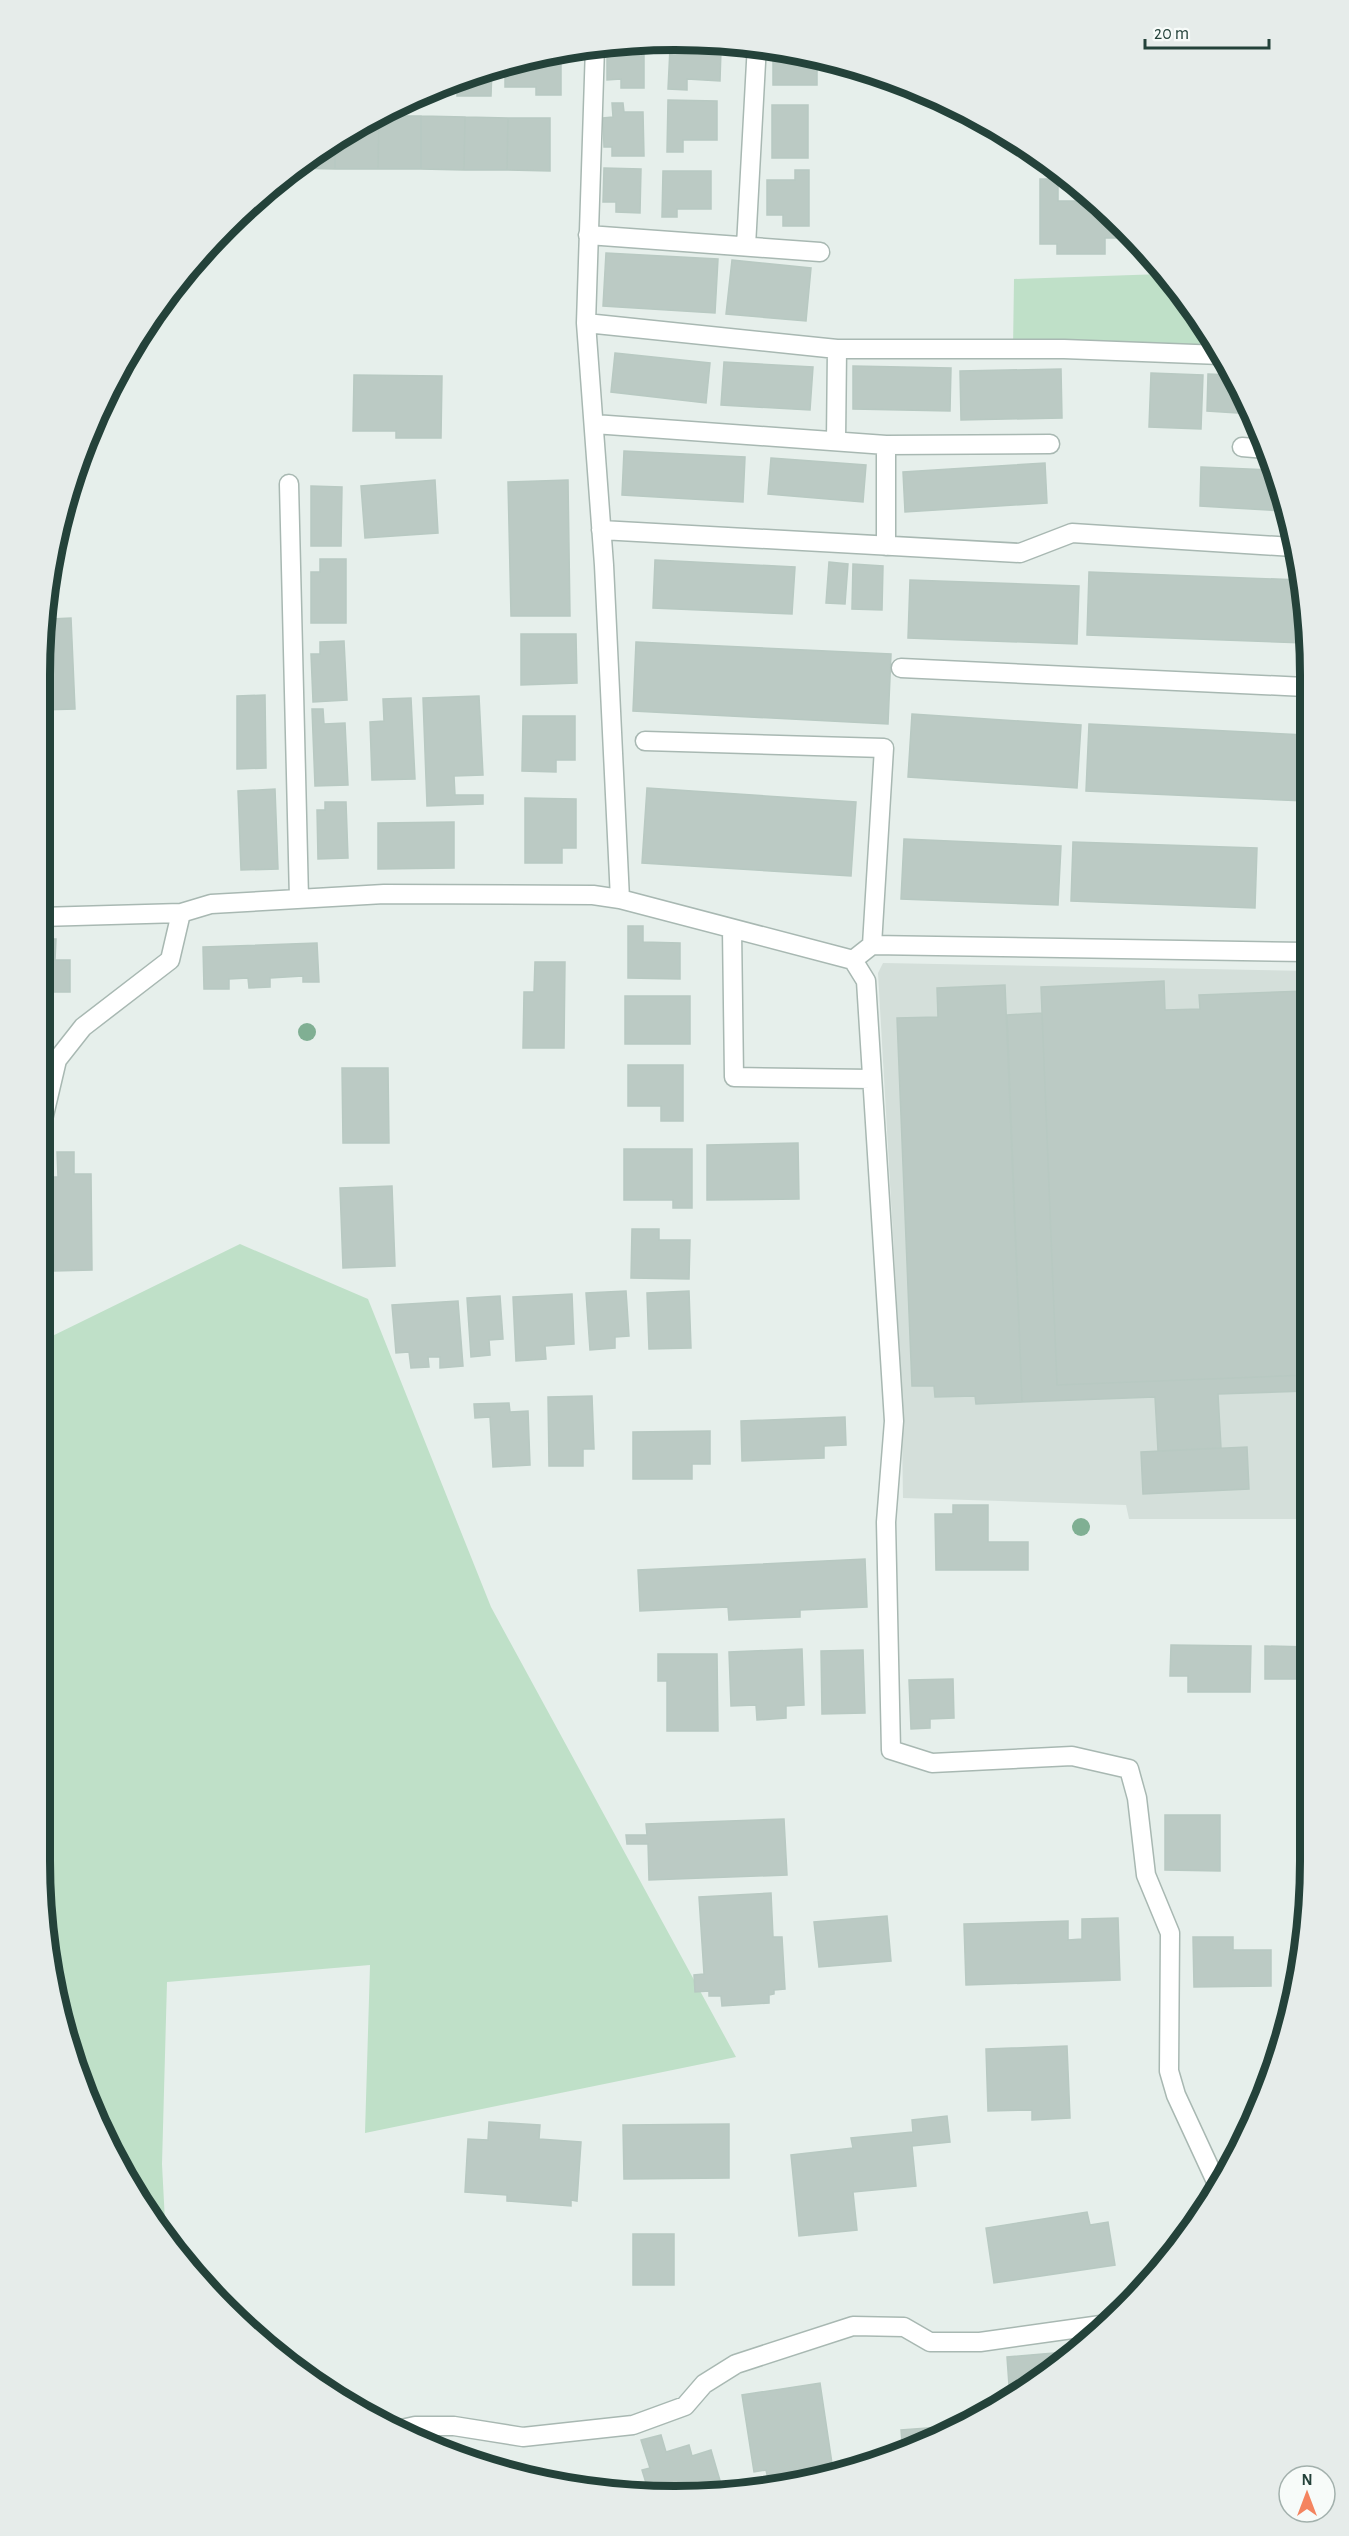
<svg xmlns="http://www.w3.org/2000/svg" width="1349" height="2536" font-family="'Alegreya Sans',sans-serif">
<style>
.built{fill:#d4dfda}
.green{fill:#bfe0c8}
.building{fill:#bbcac4;stroke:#b8c9c2;stroke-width:1.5}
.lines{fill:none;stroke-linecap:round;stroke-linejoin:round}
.minor-casing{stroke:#a8b8b2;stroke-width:21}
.minor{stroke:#fff;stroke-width:18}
.tree{fill:#80af93}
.rim{fill:none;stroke:#24423a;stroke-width:8}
</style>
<rect width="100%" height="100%" fill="#e6efeb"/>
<!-- built -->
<path class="built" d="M883 963 1306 971 1307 1519H1129L1126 1505 903 1498 901 1375 878 973Z"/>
<!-- green -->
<path class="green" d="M1162 274 1203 321 1218 351 1013 349 1014 279Z
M240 1244 368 1299 491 1607 736 2057 365 2133 370 1965 167 1982 162 2164 166 2241 124 2179 73 2066 51 1985 39 1861 40 1342Z"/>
<!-- building -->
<path class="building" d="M633 40 644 41V88H621V79L607 80V47L619 46V43Z
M670 48 721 50 720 81 687 79V90L668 89Z
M773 53H794L817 58V85H773Z
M544 55H561V95H536V87H505V63Z
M492 68 491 96H457V84H448Z
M668 100 717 101V140H683V152H667Z
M612 103H623L624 112H643L644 156H612V147H604L603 118 613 117Z
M772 105H808V158H772Z
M374 116H379L378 169H335V141Z
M379 116H421V169H378Z
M421 116 465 117 464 170 421 169Z
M465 117 508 118 507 170H464Z
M508 118H550V171L507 170Z
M335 141V169L292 168Z
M604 168 641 169 640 213 616 212V202H603Z
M795 170H809V226H783V215H767V180H795Z
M663 171H711V209H677V217H662Z
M1040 179H1058V201H1086V191L1094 197 1129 238H1105V254H1057V244H1040Z
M606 253 718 259 715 313 603 306Z
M732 260 811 268 806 321 726 314Z
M615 353 710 363 706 403 611 392Z
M724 362 813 367 810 410 721 405Z
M853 366 951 368 950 411 853 409Z
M1061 369 1062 418 961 420 960 371Z
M1151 373 1203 375 1201 429 1149 427Z
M1208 374 1231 375 1252 414 1207 411Z
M354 375 442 376 441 438H396V431H353Z
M624 451 745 457 743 502 622 495Z
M771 458 866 465 863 502 768 494Z
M1045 463 1047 503 905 512 903 472Z
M1201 467 1272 470 1283 511 1200 506Z
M435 480 438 533 365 538 361 486Z
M568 480 570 616H511L508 482Z
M311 486 342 487 341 546H311Z
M320 559H346V623H311V572H320Z
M655 560 795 567 792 614 653 608Z
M829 562 848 564 845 604 826 603Z
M853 564 883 566 882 610 852 609Z
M1089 572 1301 580 1305 592V643L1087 635Z
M910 580 1079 586 1077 644 908 638Z
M49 605 50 619 71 618 75 709 40 710V633L45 606Z
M521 634H576L577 683 521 685Z
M344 641 347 700 313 702 311 654H320V642Z
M636 642 891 654 888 724 633 711Z
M265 695 266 768 237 769V696Z
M479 696 483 775 454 776 455 795H483V804L427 806 423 698Z
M411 698 415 779 372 780 370 722 384 721 383 699Z
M312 709H323L324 724 345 723 348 785 315 786Z
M912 714 1081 725 1077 788 908 777Z
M523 716H575V760H556V772L522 771Z
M1089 724 1305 735V801L1086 791Z
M40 764 49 863H40Z
M647 788 856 802 851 876 642 863Z
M275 789 278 869 241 870 238 791Z
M525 798 576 799V848H562V863H525Z
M325 802H346L348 858 318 859 317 810H325Z
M454 822V868L378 869V823Z
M904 839 1061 846 1058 905 901 899Z
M1073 842 1257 848 1255 908 1071 901Z
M628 926H643V942L680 943V979L628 978Z
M40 939H56L55 960H70V992H40Z
M317 943 319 982H303V976L270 978V987L249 988 248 978 229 979V989H204L203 947Z
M535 962H565L564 1048H523L524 992H534Z
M1164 981 1165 1010 1200 1009 1199 995 1306 991 1307 1375 1057 1385 1041 987Z
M1005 985 1022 1402 976 1404 975 1396 935 1397 934 1386H912L897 1018 938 1017 937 988Z
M625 996H690V1044H625Z
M1042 1013 1057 1385 1307 1375V1391L1218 1394 1221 1448 1158 1451 1155 1397 1022 1402 1007 1015Z
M628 1065H683V1121H661V1106H628Z
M342 1068H388L389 1143H343Z
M798 1143 799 1199 707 1200V1145Z
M624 1149H692V1208H673V1200H624Z
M57 1152H74V1174H91L92 1270 54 1271V1255H50L49 1177H58Z
M392 1186 395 1266 343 1268 340 1188Z
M632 1229H659V1240H690L689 1279 631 1278Z
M626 1291 629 1336 615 1337V1348L590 1350 586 1293Z
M689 1291 691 1348 649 1349 647 1293Z
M572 1294 574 1344 545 1346 546 1359 516 1361 513 1297Z
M500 1296 503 1339 489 1340 490 1355 471 1357 467 1298Z
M458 1301 463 1366 440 1368V1357H428L429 1367 411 1368 409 1352 396 1353 392 1305Z
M592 1396 594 1449H583V1466H549L548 1397Z
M509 1403 510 1412 528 1411 530 1465 493 1467 490 1417 475 1418 474 1404Z
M845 1417 846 1445 824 1446V1458L742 1461 741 1421Z
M710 1431V1464H692V1479H633V1432Z
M1247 1447 1249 1489 1143 1494 1141 1452Z
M953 1505H988V1542H1028V1570H936L935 1514H953Z
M865 1559 867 1607 800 1610V1617L729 1620 728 1607 640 1611 638 1570Z
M1171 1645 1251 1646 1250 1692H1188V1676H1170Z
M1265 1646 1308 1647V1692L1307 1679H1265Z
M802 1649 804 1705 786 1706V1718L757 1720 756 1705 731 1706 729 1652Z
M863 1650 865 1713 822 1714 821 1651Z
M658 1654H717L718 1731H667V1681H658Z
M953 1679 954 1718 930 1719V1728L911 1729 909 1680Z
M1165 1815H1220V1871L1165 1870Z
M784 1819 787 1875 649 1880 648 1844H627L626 1835H647L646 1824Z
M771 1893 773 1937H782L785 1989 774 1990V1994L769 1995V2003L722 2006 721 1996H709V1991L695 1992 694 1975 704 1974 699 1897Z
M887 1916 891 1961 819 1967 814 1922Z
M1118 1918 1120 1980 966 1985 964 1924 1068 1921V1940L1082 1939V1919Z
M1193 1937H1233V1950H1271V1986L1194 1987Z
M1067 2046 1070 2118 1032 2120V2110L988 2111 986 2049Z
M947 2116 950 2142 912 2146 916 2186 853 2192 857 2230 799 2236 791 2155 853 2148 851 2138 913 2132 912 2120Z
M489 2122 540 2125 539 2139 581 2142 577 2201 571 2200V2206L507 2201V2195L465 2192 468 2139 488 2140Z
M729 2124V2178L624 2179 623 2125Z
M1087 2212 1090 2225 1108 2222 1115 2265 994 2283 986 2228Z
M633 2234H674V2285H633Z
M1078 2351 1027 2390 1010 2399 1007 2357Z
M820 2383 833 2470 768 2479 766 2470 754 2472 742 2395Z
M954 2426V2429L918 2448 903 2454 901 2430Z
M661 2435 666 2452 689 2445 692 2456 711 2450 724 2494 650 2496 642 2470 650 2468 641 2440Z"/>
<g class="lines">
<defs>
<path id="minor" d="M595 47 586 323 604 565 620 899
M588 235 820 252
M746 246 757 44
M586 323 837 349H1064L1221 355
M594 424 886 445 1050 444
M836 441 837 349
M886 445V546
M1242 447 1266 449
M289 484 299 899
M601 530 1020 553 1072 533 1293 547
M901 668 1305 687
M645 741 884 748 872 945
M40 917 181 913 211 904 384 894 593 895 620 899 853 960 872 945 1306 952
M732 929 734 1077 871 1079
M853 960 866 981 894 1421 886 1522 891 1750 932 1763 1072 1756 1129 1769 1137 1798 1146 1875 1170 1933 1169 2071 1176 2095 1219 2188
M40 1132 57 1060 83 1027 170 960 181 913
M397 2430 415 2426H454L523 2437 633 2425 685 2406 704 2384 736 2364 853 2326 904 2327 930 2342H980L1108 2324"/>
</defs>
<!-- minor casing -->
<use href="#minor" class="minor-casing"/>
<!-- minor -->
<use href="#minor" class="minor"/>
</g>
<!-- trees -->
<g class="tree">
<circle cx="307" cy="1032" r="9"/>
<circle cx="1081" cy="1527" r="9"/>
</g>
<!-- crop -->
<path d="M0 0H1349V2536H0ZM675 50H675A625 625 0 0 1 1300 675V1861A625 625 0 0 1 675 2486H675A625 625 0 0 1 50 1861V675A625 625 0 0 1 675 50Z" fill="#e6ecea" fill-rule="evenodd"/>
<path class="rim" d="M675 50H675A625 625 0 0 1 1300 675V1861A625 625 0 0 1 675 2486H675A625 625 0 0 1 50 1861V675A625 625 0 0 1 675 50Z"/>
<!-- north arrow -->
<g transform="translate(1307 2494)"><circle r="28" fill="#f7fbf9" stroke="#a3b1ad" stroke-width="1.5"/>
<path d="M0-4.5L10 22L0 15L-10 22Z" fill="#f4845f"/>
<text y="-9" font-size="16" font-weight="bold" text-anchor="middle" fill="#24423a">N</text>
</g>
<!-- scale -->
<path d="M1145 39v9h124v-9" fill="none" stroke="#24423a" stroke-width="3"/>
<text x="1154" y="39" font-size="18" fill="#24423a" stroke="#f7fbf9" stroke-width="4.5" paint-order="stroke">20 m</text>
</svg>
